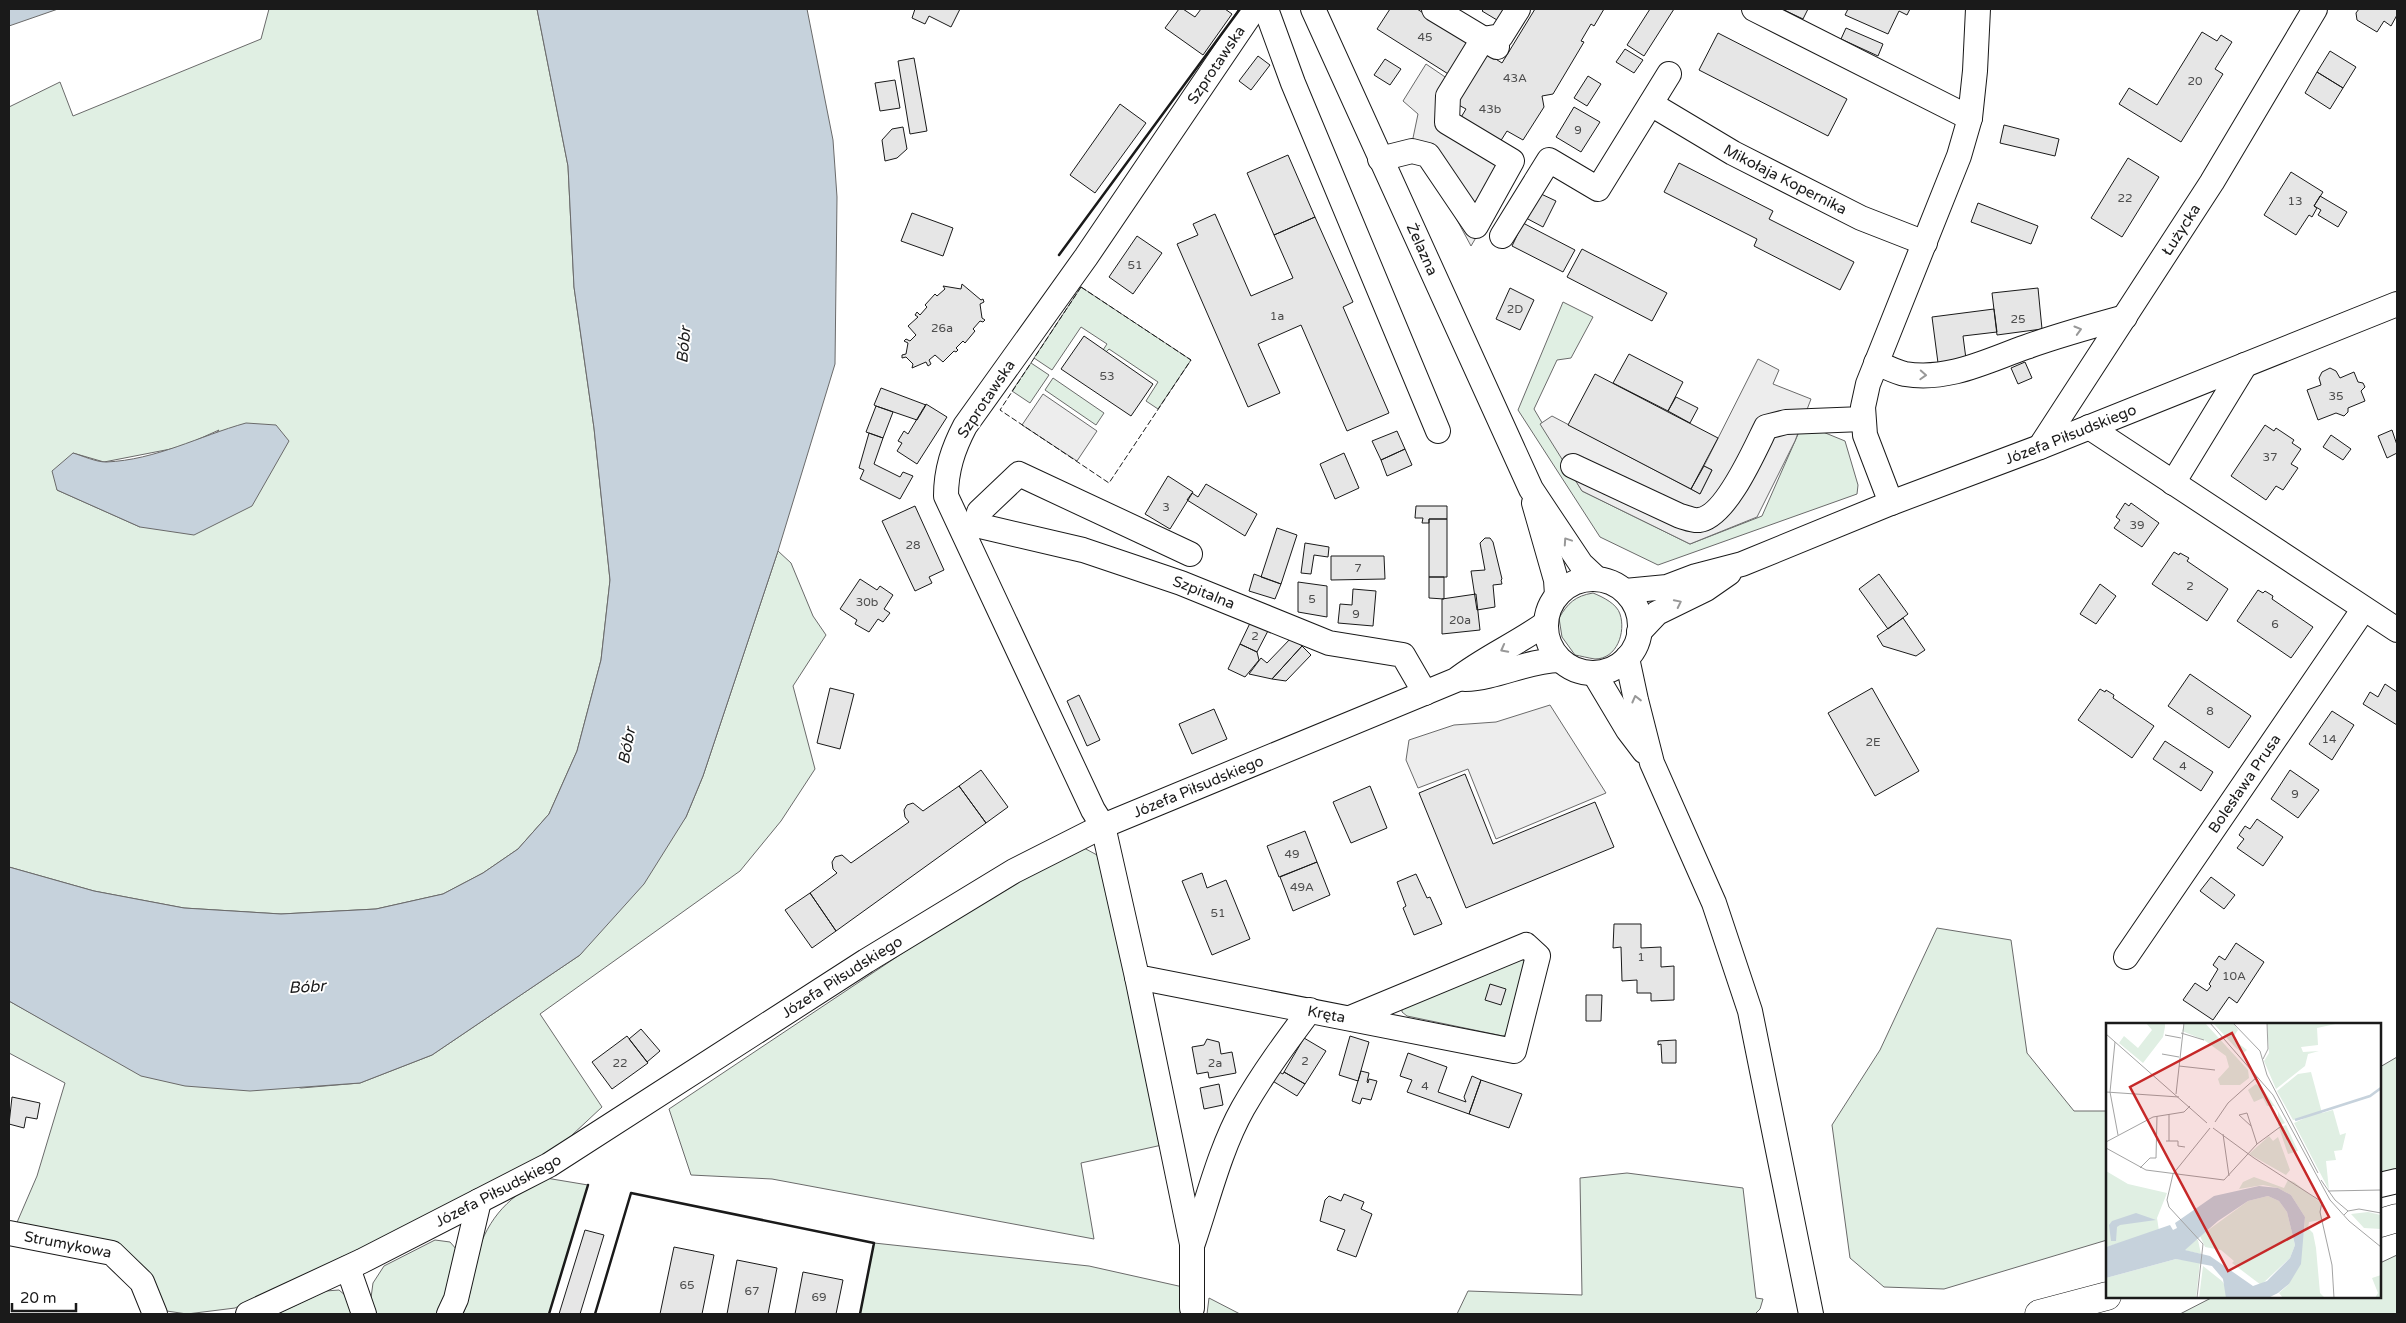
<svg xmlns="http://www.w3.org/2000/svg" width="2406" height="1323" font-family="'Varela Round',sans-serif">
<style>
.green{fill:#e0efe3;stroke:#6a6a6a;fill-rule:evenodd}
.parking{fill:#ededed;stroke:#6a6a6a}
.water{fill:#c6d2dc;stroke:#6a6a6a}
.building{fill:#e6e6e6;stroke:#1a1a1a}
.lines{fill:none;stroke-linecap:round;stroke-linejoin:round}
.minor-casing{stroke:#1a1a1a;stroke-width:26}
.major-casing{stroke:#1a1a1a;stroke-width:29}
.minor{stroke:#fff;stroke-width:24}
.major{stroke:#fff;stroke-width:28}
.fence{stroke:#1a1a1a;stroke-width:1;stroke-dasharray:6 2.5;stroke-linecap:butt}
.wall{stroke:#1a1a1a;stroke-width:2.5}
.oneway{stroke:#989898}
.labels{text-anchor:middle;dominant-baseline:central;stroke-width:4;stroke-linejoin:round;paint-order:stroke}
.number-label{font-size:12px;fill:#4d4d4d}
.street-label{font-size:15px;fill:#1a1a1a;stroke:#fff}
.water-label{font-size:16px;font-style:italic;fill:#1a1a1a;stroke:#fff}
.inset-river{fill:none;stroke:#c6d2dc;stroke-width:2.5}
.inset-road{fill:none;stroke:#a3a3a3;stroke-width:1}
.view{fill:#c62828;fill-opacity:0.15;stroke:#c62828;stroke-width:2.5}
.inset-edge{fill:none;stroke:#1a1a1a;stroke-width:2.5}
</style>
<rect width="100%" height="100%" fill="#fff"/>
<!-- green -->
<path class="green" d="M269 9H537L568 166 574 287 594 428 610 580 601 660 577 751 549 814 518 849 483 873 443 894 376 909 281 914 184 908 94 891 9 867V107L60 82 73 116 261 39ZM219 430 140 527 57 490 73 453 104 462 181 447Z
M1081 287 1191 360 1158 409 1146 401 1158 382 1109 349 1106 352 1103 350 1107 344 1081 327 1052 370 1034 358Z
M1563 302 1593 317 1571 358 1557 360 1534 409 1582 491 1690 544 1762 516 1799 432H1823L1845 441 1858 485 1857 494 1658 565 1600 537 1518 410Z
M1031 363 1049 375 1030 403 1012 391Z
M1053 378 1104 413 1096 425 1045 390Z
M778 551 791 563 813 616 826 635 793 686 815 769 781 821 740 871 540 1014 602 1107 556 1150 442 1210 235 1308 187 1314 160 1310 146 1280 15 1227 37 1176 65 1083 9 1053V1001L74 1037 301 1088 360 1083 432 1055 580 955 686 817 703 776Z
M1593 593C1603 597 1617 604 1620 614 1626 632 1617 659 1595 659 1588 658 1581 656 1575 655L1562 637 1559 618C1568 603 1575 596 1593 593Z
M1084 848 1097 855 1111 906 1162 1145 1081 1163 1094 1239 772 1179 691 1175 669 1109 934 932 1033 873Z
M1937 928 2011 940 2027 1053 2074 1111H2107V1240L1944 1289 1884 1287 1850 1258 1832 1125 1880 1050Z
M1520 958 1528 964 1509 1033 1503 1036 1407 1016 1402 1012V1005Z
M2397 1057V1171L2380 1176V1067Z
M1627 1173 1743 1188 1756 1298 1763 1299 1760 1309 1755 1314H1457L1468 1291 1582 1295 1580 1178Z
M546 1178 588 1185 549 1314H463C473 1291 471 1277 477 1255 488 1217 511 1194 546 1178Z
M435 1240 450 1242 457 1250 444 1298 436 1314H376L370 1305 373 1283 384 1266Z
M874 1243 1089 1266 1183 1287 1180 1314H860Z
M2397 1255V1314H2180L2213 1297H2380V1263Z
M339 1290 346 1296 353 1314H277L326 1291Z
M1209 1298 1240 1314H1207Z"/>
<!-- parking -->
<path class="parking" d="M1426 64 1451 81 1457 123 1522 160 1471 246 1413 138 1418 114 1403 101Z
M1758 359 1779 370 1773 384 1811 399 1795 441 1757 517 1690 544 1582 491 1540 424 1552 416 1700 494 1712 470 1704 466Z
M1043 394 1097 431 1077 461 1022 425Z
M1550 705 1606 793 1496 839 1468 769 1418 788 1406 760 1409 740 1454 725 1496 722Z"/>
<!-- water -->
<path class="water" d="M9 9H58L9 26Z
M537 9H807L833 140 837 197 835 364 778 551 703 776 686 817 644 884 580 955 432 1055 360 1083 250 1091 185 1086 141 1076 9 1001V867L94 891 184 908 281 914 376 909 443 894 483 873 518 849 549 814 577 751 601 660 610 580 594 428 574 287 568 166Z
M246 423 276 425 289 441 252 506 194 535 140 527 57 490 52 471 73 453C83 456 96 462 106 462 156 460 199 436 246 423Z"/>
<!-- building -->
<path class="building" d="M915 9H914H960L951 27 929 16 925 24 912 18Z
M1179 9H1183L1195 17 1201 9H1225L1232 14 1203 55 1165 28Z
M1390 9H1417L1474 45 1453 77 1377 29Z
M1484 9H1504L1497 20 1482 11Z
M1535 9H1604L1594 26 1591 24 1581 41 1584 42 1553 94 1542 96 1544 107 1523 140 1507 131 1500 142 1460 119 1466 109 1453 102 1483 51 1502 63Z
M1650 9H1674L1644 56 1627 45Z
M1782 9H1808L1803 19Z
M1848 9H1910L1907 15 1899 11 1888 34 1845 15Z
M2359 9H2397V15L2391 26 2384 21 2377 32 2357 20 2356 13Z
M1846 28 1883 44 1878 56 1841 39Z
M2202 32 2217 41 2221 35 2232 42 2215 69 2223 74 2181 142 2119 104 2129 88 2157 105Z
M1718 33 1847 99 1828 136 1699 70Z
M1625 49 1643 60 1634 73 1616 62Z
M2330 51 2356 67 2343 88 2317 72Z
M1258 56 1270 65 1251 90 1239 81Z
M914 58 927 131 910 134 898 61Z
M1385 59 1401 69 1390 85 1374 75Z
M2317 72 2343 88 2330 109 2305 93Z
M1588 76 1601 84 1587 106 1574 98Z
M895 80 900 108 880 111 875 83Z
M1120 104 1146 123 1095 193 1070 175Z
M1574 107 1600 122 1581 152 1556 137Z
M2004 125 2059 139 2055 156 2000 143Z
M903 127 907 149 897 158 885 161 882 140 892 129Z
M1288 155 1315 217 1274 235 1247 173Z
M2128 158 2159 177 2122 237 2091 218Z
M1679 163 1773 211 1769 219 1854 262 1840 290 1754 246 1757 239 1664 192Z
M2291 172 2323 192 2314 206 2317 208 2312 217 2309 215 2296 235 2264 215Z
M1539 193 1556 201 1543 227 1526 218Z
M2320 196 2347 212 2338 227 2318 215 2321 210 2314 206Z
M1978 203 2038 226 2031 244 1971 222Z
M912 213 953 228 943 256 901 241Z
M1215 214 1251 296 1293 278 1274 235 1315 217 1353 302 1343 307 1389 413 1347 431 1301 325 1258 344 1280 393 1248 407 1177 244 1198 235 1193 224Z
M1523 223 1575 250 1563 272 1512 246Z
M1137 236 1162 253 1133 294 1109 277Z
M1582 249 1667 293 1652 321 1567 277Z
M962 284 981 300 983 299 984 302 980 304 982 318 985 320 983 322 980 321 973 329 975 331 965 343 963 341 956 348 958 350 956 352 954 351 943 362 935 355 929 360 931 364 928 366 926 362 912 368 913 364 906 357 902 358V355L906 354 908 343 904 341 906 339 910 341 916 335 908 326 918 317 915 315 917 312 920 315 927 307 925 305 935 294 937 296 945 289 943 286 961 289Z
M1510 288 1534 300 1520 330 1496 319Z
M2038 288 2042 329 1997 335 1992 293Z
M1994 309 1997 332 1963 336 1966 359 1938 363 1932 317Z
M1084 336 1153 384 1131 416 1061 369Z
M1629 354 1683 382 1668 411 1613 383Z
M2025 362 2032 378 2018 384 2011 368Z
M2330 368 2336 371 2340 378 2354 372 2358 382 2363 383 2365 387 2361 391 2365 401 2348 408V412L2344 416 2336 413 2318 420 2307 390 2321 385 2319 378 2322 372Z
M1595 374 1718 438 1691 489 1568 425Z
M881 388 926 405 917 420 876 406 874 405Z
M1676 397 1698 408 1690 423 1668 411Z
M926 404 947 417 917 464 897 451 902 443 898 441 904 431 908 434Z
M876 406 893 412 883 438 866 432Z
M2265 425 2274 431 2276 428 2294 440 2292 443 2301 449 2291 464 2298 468 2283 490 2276 486 2266 500 2231 476Z
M2392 430 2397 445V453L2387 458 2378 436Z
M1397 431 1405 449 1381 460 1372 441Z
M869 433 883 438 874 464 900 477 903 472 913 476 900 499 860 479 864 470 859 468Z
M2331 435 2351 449 2343 460 2323 447Z
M1405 449 1412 465 1387 476 1381 460Z
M1344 453 1359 488 1335 499 1320 464Z
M1704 466 1712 470 1700 494 1691 489Z
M1168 476 1193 492 1170 529 1145 514Z
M1206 484 1257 514 1245 536 1187 500 1192 493 1198 497Z
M2125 503 2129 506 2131 503 2159 523 2142 547 2114 528 2120 520 2116 517Z
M915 506 944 570 929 577 932 583 915 591 882 521Z
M1416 506H1447V519H1429V523H1422L1423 518H1415Z
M1429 519H1447V577H1429Z
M1277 528 1297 535 1281 584 1261 577Z
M1485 538H1490L1493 542 1502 579 1501 580 1502 584 1493 585 1495 607 1477 610 1471 571 1485 570 1480 543Z
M1305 543 1329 547 1328 557 1314 555 1311 574 1301 573Z
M2174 552 2179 555 2180 553 2189 558 2187 561 2228 589 2207 621 2152 584Z
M1331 556H1384L1385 579 1331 580Z
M1254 574 1281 584 1275 599 1249 591Z
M1879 574 1908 614 1888 629 1859 589Z
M1429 577H1444V599L1429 598Z
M860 579 877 590 880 586 893 595 884 609 890 613 883 622 878 619 869 632 855 624 857 620 840 609Z
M1298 582 1327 586V617L1298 612Z
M2100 584 2116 596 2096 624 2080 614Z
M1353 589 1376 591 1373 626 1338 623 1340 604 1352 605Z
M2258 590 2263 593 2265 591 2273 596 2272 599 2313 627 2291 658 2237 621Z
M1476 594 1480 630 1442 634V599Z
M1903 618 1925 650 1916 656 1883 646 1877 636Z
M1251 621 1270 627 1257 652 1240 644Z
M1292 637 1302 646 1272 679 1249 674 1261 658 1267 663Z
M1240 644 1257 652 1259 660 1245 677 1228 669Z
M1302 646 1311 655 1286 681 1272 679Z
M2190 674 2251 716 2229 748 2168 706Z
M2385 684 2397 692V725L2363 704 2370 692 2378 697Z
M830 688 854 694 840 749 817 743Z
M1872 688 1919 771 1875 796 1828 713Z
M2100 689 2105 692 2106 690 2114 695 2113 698 2154 726 2132 758 2078 720Z
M1079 695 1100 740 1087 746 1067 701Z
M1214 709 1227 739 1192 754 1179 724Z
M2332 711 2354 725 2332 760 2309 744Z
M2165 741 2213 772 2201 791 2153 759Z
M981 770 1008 807 986 823 959 786Z
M2290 770 2319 790 2298 818 2271 799Z
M1465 774 1493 844 1595 802 1614 847 1466 908 1419 793Z
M959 786 986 823 836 931 810 893 837 873 833 869 832 862 835 857 842 855 851 863 909 822 905 817 904 810 907 805 913 803 923 811Z
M1370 786 1387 828 1351 843 1333 802Z
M2257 819 2283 837 2263 866 2237 848 2244 839 2239 835 2245 826 2250 829Z
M1305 831 1317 862 1279 877 1267 846Z
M1317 862 1330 895 1293 911 1280 877Z
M1202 873 1207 888 1226 880 1250 939 1212 955 1182 881Z
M1416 874 1427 898 1430 897 1442 924 1414 935 1403 908 1406 906 1397 882Z
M2211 877 2235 895 2224 909 2200 891Z
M810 893 836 931 812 948 785 910Z
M1614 924H1641V948L1661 947V967L1674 966V1000L1651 1001V993H1637V980L1622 981 1621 947 1613 948Z
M2236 943 2264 962 2237 1003 2229 997 2213 1020 2183 1000 2195 983 2207 991 2211 986 2209 984 2218 969 2213 965 2219 956 2225 960Z
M1490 984 1506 989 1501 1005 1485 1000Z
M1586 995H1602L1601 1021H1586Z
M641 1029 660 1051 647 1062 629 1039Z
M627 1036 648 1063 612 1089 592 1062Z
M1350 1036 1369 1042 1358 1081 1339 1075Z
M1304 1038 1326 1051 1305 1084 1284 1072Z
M1207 1039 1219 1042 1221 1054 1232 1052 1236 1073 1209 1078 1208 1072 1197 1074 1192 1047 1204 1045Z
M1676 1040V1063H1662L1661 1044 1658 1045V1041Z
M1408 1053 1447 1067 1438 1092 1466 1102 1464 1097 1472 1076 1481 1080 1469 1114 1407 1092 1412 1080 1400 1076Z
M1277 1071 1283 1074 1284 1072 1305 1084 1297 1096 1271 1080Z
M1361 1071 1369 1073 1367 1082 1368 1083 1369 1079 1377 1081 1371 1100 1362 1098 1360 1104 1352 1101Z
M1481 1080 1522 1094 1509 1128 1469 1114Z
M1219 1084 1223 1105 1204 1109 1200 1088Z
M12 1097 40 1103 37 1119 26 1117 24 1128 9 1124Z
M1344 1194 1364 1202 1361 1209 1372 1214 1356 1257 1337 1250 1345 1230 1320 1221 1325 1200 1329 1196 1341 1201Z
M585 1230 604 1235 580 1314H559Z
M674 1247 714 1255 702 1314H660Z
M737 1260 777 1268 768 1314H727Z
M803 1272 843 1280 836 1314H795Z"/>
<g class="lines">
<defs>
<g id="minor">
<path id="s1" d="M1254 9 1086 257 965 426C953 449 946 470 946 496L1093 810 1103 826 1137 977 1514 1051 1538 956 1526 945 1350 1018"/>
<path d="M1266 9 1293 83 1438 431"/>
<path id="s2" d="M1313 9 1531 489 1581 564 1597 579"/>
<path d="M1434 9 1497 47"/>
<path d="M1754 9 1970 118"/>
<path id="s3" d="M1651 104 1733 153 1861 218 1925 243"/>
<path d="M1380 159 1412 151 1428 155 1476 226 1512 161 1447 122 1448 96 1483 39 1501 36 1518 9"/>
<path d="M1502 236 1549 160 1598 189 1669 74"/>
<path d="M1876 363C1885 366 1895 372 1905 374 1949 381 1986 361 2026 347 2059 335 2092 326 2125 317"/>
<path d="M2089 427 2397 630"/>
<path id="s4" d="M2040 447 2212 182 2315 9"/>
<path d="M1573 466 1680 516C1685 517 1693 521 1699 520 1726 517 1755 449 1766 427L1786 422 1863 419"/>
<path d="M2173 483 2245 365"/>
<path d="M1534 503 1556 580 1557 595"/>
<path d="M1891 503 1865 435 1863 407 1868 384 1959 156 1970 118 1975 71 1978 9"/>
<path d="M976 525 979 512 1019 474 1190 554"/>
<path id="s5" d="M963 530 976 525 1083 550 1181 583 1329 643 1403 655 1425 693"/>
<circle cx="1593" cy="626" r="47"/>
<path id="s6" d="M1625 591 1667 587 1696 576 1742 564 1891 503 2040 447 2397 304"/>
<path d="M1639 632 1657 613 1706 589 1729 573"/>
<path d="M1627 658 1636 700 1652 763 1714 903 1750 1011 1811 1314"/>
<path d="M1594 673 1628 730 1644 751"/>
<path d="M1465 679C1497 678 1526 661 1559 660"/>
<path id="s7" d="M2126 957 2363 610"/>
<path d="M1137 977 1192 1244V1308"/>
<path d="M2380 1185 2397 1181"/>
<path id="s8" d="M9 1233 112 1253 142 1282 155 1314"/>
<path d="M1193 1243C1208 1199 1220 1149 1243 1108 1263 1073 1286 1042 1310 1010"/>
<path d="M348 1268 364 1314"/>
<path id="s9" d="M248 1314 362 1261 549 1165 866 961 1014 871 1103 826 1456 680C1484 658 1517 644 1546 623"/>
<path d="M449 1314 456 1299 479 1201"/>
</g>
<path id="major" d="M2380 1223 2397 1218
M2039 1314 2107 1296"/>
</defs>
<!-- minor casing -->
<use href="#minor" class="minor-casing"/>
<!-- major casing -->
<use href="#major" class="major-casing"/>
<!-- minor -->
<use href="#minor" class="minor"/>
<!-- major -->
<use href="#major" class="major"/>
<!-- fence -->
<path class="fence" d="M1081 287 1191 360 1109 483 1000 410Z"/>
<!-- wall -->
<path class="wall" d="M1059 255 1240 9
M549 1314 588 1185
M595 1314 631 1193 874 1243 860 1314"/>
</g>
<!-- one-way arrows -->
<defs><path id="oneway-chevron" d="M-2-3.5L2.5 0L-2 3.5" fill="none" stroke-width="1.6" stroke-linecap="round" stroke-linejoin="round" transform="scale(1.25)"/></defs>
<g class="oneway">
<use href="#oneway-chevron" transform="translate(2078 330) rotate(-16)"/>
<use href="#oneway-chevron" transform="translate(1923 375) rotate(3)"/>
<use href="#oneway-chevron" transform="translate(1567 541) rotate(-124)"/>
<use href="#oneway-chevron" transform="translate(1678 603) rotate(-26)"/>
<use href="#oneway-chevron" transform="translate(1504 649) rotate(152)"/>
<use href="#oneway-chevron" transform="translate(1636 699) rotate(-104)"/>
</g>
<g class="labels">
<!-- number labels -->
<g class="number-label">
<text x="1425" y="37">45</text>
<text x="1515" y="78">43A</text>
<text x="2195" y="81">20</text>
<text x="1490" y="109">43b</text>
<text x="1578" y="130">9</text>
<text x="2125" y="198">22</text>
<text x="2295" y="201">13</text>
<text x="1135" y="265">51</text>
<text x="1515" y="309">2D</text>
<text x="1277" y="316">1a</text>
<text x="2018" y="319">25</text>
<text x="942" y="328">26a</text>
<text x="1107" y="376">53</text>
<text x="2336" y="396">35</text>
<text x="2270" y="457">37</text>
<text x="1166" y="507">3</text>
<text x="2137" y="525">39</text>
<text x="913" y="545">28</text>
<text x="1358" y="568">7</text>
<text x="2190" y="586">2</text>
<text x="1312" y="599">5</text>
<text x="867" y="602">30b</text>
<text x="1356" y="614">9</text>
<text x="1460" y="620">20a</text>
<text x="2275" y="624">6</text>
<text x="1255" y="636">2</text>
<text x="2210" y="711">8</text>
<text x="2329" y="739">14</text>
<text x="1873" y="742">2E</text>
<text x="2183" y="766">4</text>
<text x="2295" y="794">9</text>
<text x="1292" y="854">49</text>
<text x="1302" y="887">49A</text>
<text x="1218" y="913">51</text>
<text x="1641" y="957">1</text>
<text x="2234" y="976">10A</text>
<text x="1305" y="1061">2</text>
<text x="620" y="1063">22</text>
<text x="1215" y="1063">2a</text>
<text x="1425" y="1086">4</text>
<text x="687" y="1285">65</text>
<text x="752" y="1291">67</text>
<text x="819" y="1297">69</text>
</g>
<!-- street labels -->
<g class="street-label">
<text transform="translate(1216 65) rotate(-56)">Szprotawska</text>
<text stroke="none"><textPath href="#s3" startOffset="154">Mikołaja Kopernika</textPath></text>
<text stroke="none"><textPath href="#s4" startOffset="259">Łużycka</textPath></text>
<text stroke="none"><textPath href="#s2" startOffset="264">Żelazna</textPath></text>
<text transform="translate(986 399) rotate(-56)">Szprotawska</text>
<text stroke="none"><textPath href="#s6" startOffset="474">Józefa Piłsudskiego</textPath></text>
<text stroke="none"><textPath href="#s5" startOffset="252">Szpitalna</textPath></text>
<text stroke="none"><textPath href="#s7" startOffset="210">Bolesława Prusa</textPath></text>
<text stroke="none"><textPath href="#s9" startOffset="1089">Józefa Piłsudskiego</textPath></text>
<text stroke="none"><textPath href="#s9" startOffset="684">Józefa Piłsudskiego</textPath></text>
<text stroke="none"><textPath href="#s1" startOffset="1294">Kręta</textPath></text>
<text stroke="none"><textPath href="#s9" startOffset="279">Józefa Piłsudskiego</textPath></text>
<text stroke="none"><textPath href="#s8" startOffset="60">Strumykowa</textPath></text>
</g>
<!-- water labels -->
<g class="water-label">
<text transform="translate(684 345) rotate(-85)">Bóbr</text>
<text transform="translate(627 746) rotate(-79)">Bóbr</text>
<text transform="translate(307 987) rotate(-3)">Bóbr</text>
</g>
</g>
<!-- overview -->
<g transform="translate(2106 1023)">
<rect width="275" height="275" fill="#fff"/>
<path d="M40 0H59V4L57 14 37 40 13 20 18 13 32 25 46 7ZM79 0H99L142 47 143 55 134 62H114L112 56 123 44 120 33 98 17 76 8ZM107 0H127L132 7 128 13 132 20 141 27 137 30 130 25ZM161 0H234L211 5 212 22 195 24 197 29 213 28 202 31 199 43 170 66 158 38 163 30ZM205 49 216 90 227 87 234 112 240 110 236 127 228 128 230 137 220 138 223 167 188 100 199 95 187 97 171 68 192 51ZM150 61 158 68 169 83 179 100 172 103V89L168 83H161L157 75 148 79 142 67ZM180 102 192 128 182 131 173 105ZM163 113 167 118 172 114 184 147 180 152 143 131ZM0 148 22 161 61 170 51 195 53 208 0 224ZM148 154 178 165 182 157 188 159 215 180V197L203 199 202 205 207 210 210 225 214 270 219 275H177L173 270 183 261 198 208 199 194 185 172 172 165 157 162 133 166 137 159ZM162 173 173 178 181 189 189 222 184 235 155 262 126 240 128 238 115 227 99 224 94 213 142 178ZM262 189 275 192V206L258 205 245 191ZM92 217 95 231 78 227 90 217ZM70 236 94 239 90 275H0V255ZM97 243 116 258 120 264V275H93ZM275 252V275H269L272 270 266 255Z" fill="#e0efe3"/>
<path d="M153 163 172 165 185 172 199 194 195 241 183 261 172 270 162 275H120L117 256 106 243 70 236 0 255V224L64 202 67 207 71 205 69 200 108 173ZM162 173 173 178 181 189 189 222 184 235 161 258 147 263 104 233 79 227 112 198 142 178ZM30 190 50 197 14 202 11 204 10 218H5L3 202 6 198Z" fill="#c6d2dc" fill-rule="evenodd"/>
<path class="inset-river" d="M189 97 264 73 275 65"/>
<path class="inset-road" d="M104 0 167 72 224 177 243 198 275 224M127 0 154 28 161 52 212 150M75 10 98 17M0 11 101 100M59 12 75 15M9 19 4 69 12 112M56 31 73 34M157 36 162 26 161 0M73 43 109 47M0 69 73 74M70 71 78 0M63 91V118M109 99 122 80 151 54M107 105 148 135 216 179 214 189 226 242 228 275M117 111 123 153M60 118H72V123L79 124M0 119 47 94 78 89 84 83M151 121 174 104M0 125 40 147 118 157 151 121 141 90 133 92 145 103M34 145 44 135H50L51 93M215 157 229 177 242 188M222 168 275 167M238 192 242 188 253 186 275 190M91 275 97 221 63 184 61 177 67 151 104 105"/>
<path class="view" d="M126 10 223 194 122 248 24 64Z"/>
<rect width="275" height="275" class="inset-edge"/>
</g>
<!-- border -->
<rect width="2406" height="1323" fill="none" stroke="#1a1a1a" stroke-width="20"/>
<!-- scale -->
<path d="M12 1303v8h64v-8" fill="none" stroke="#1a1a1a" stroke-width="2.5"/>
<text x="20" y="1303" font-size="15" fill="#1a1a1a" stroke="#ffffff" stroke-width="4" paint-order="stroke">20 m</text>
</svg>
